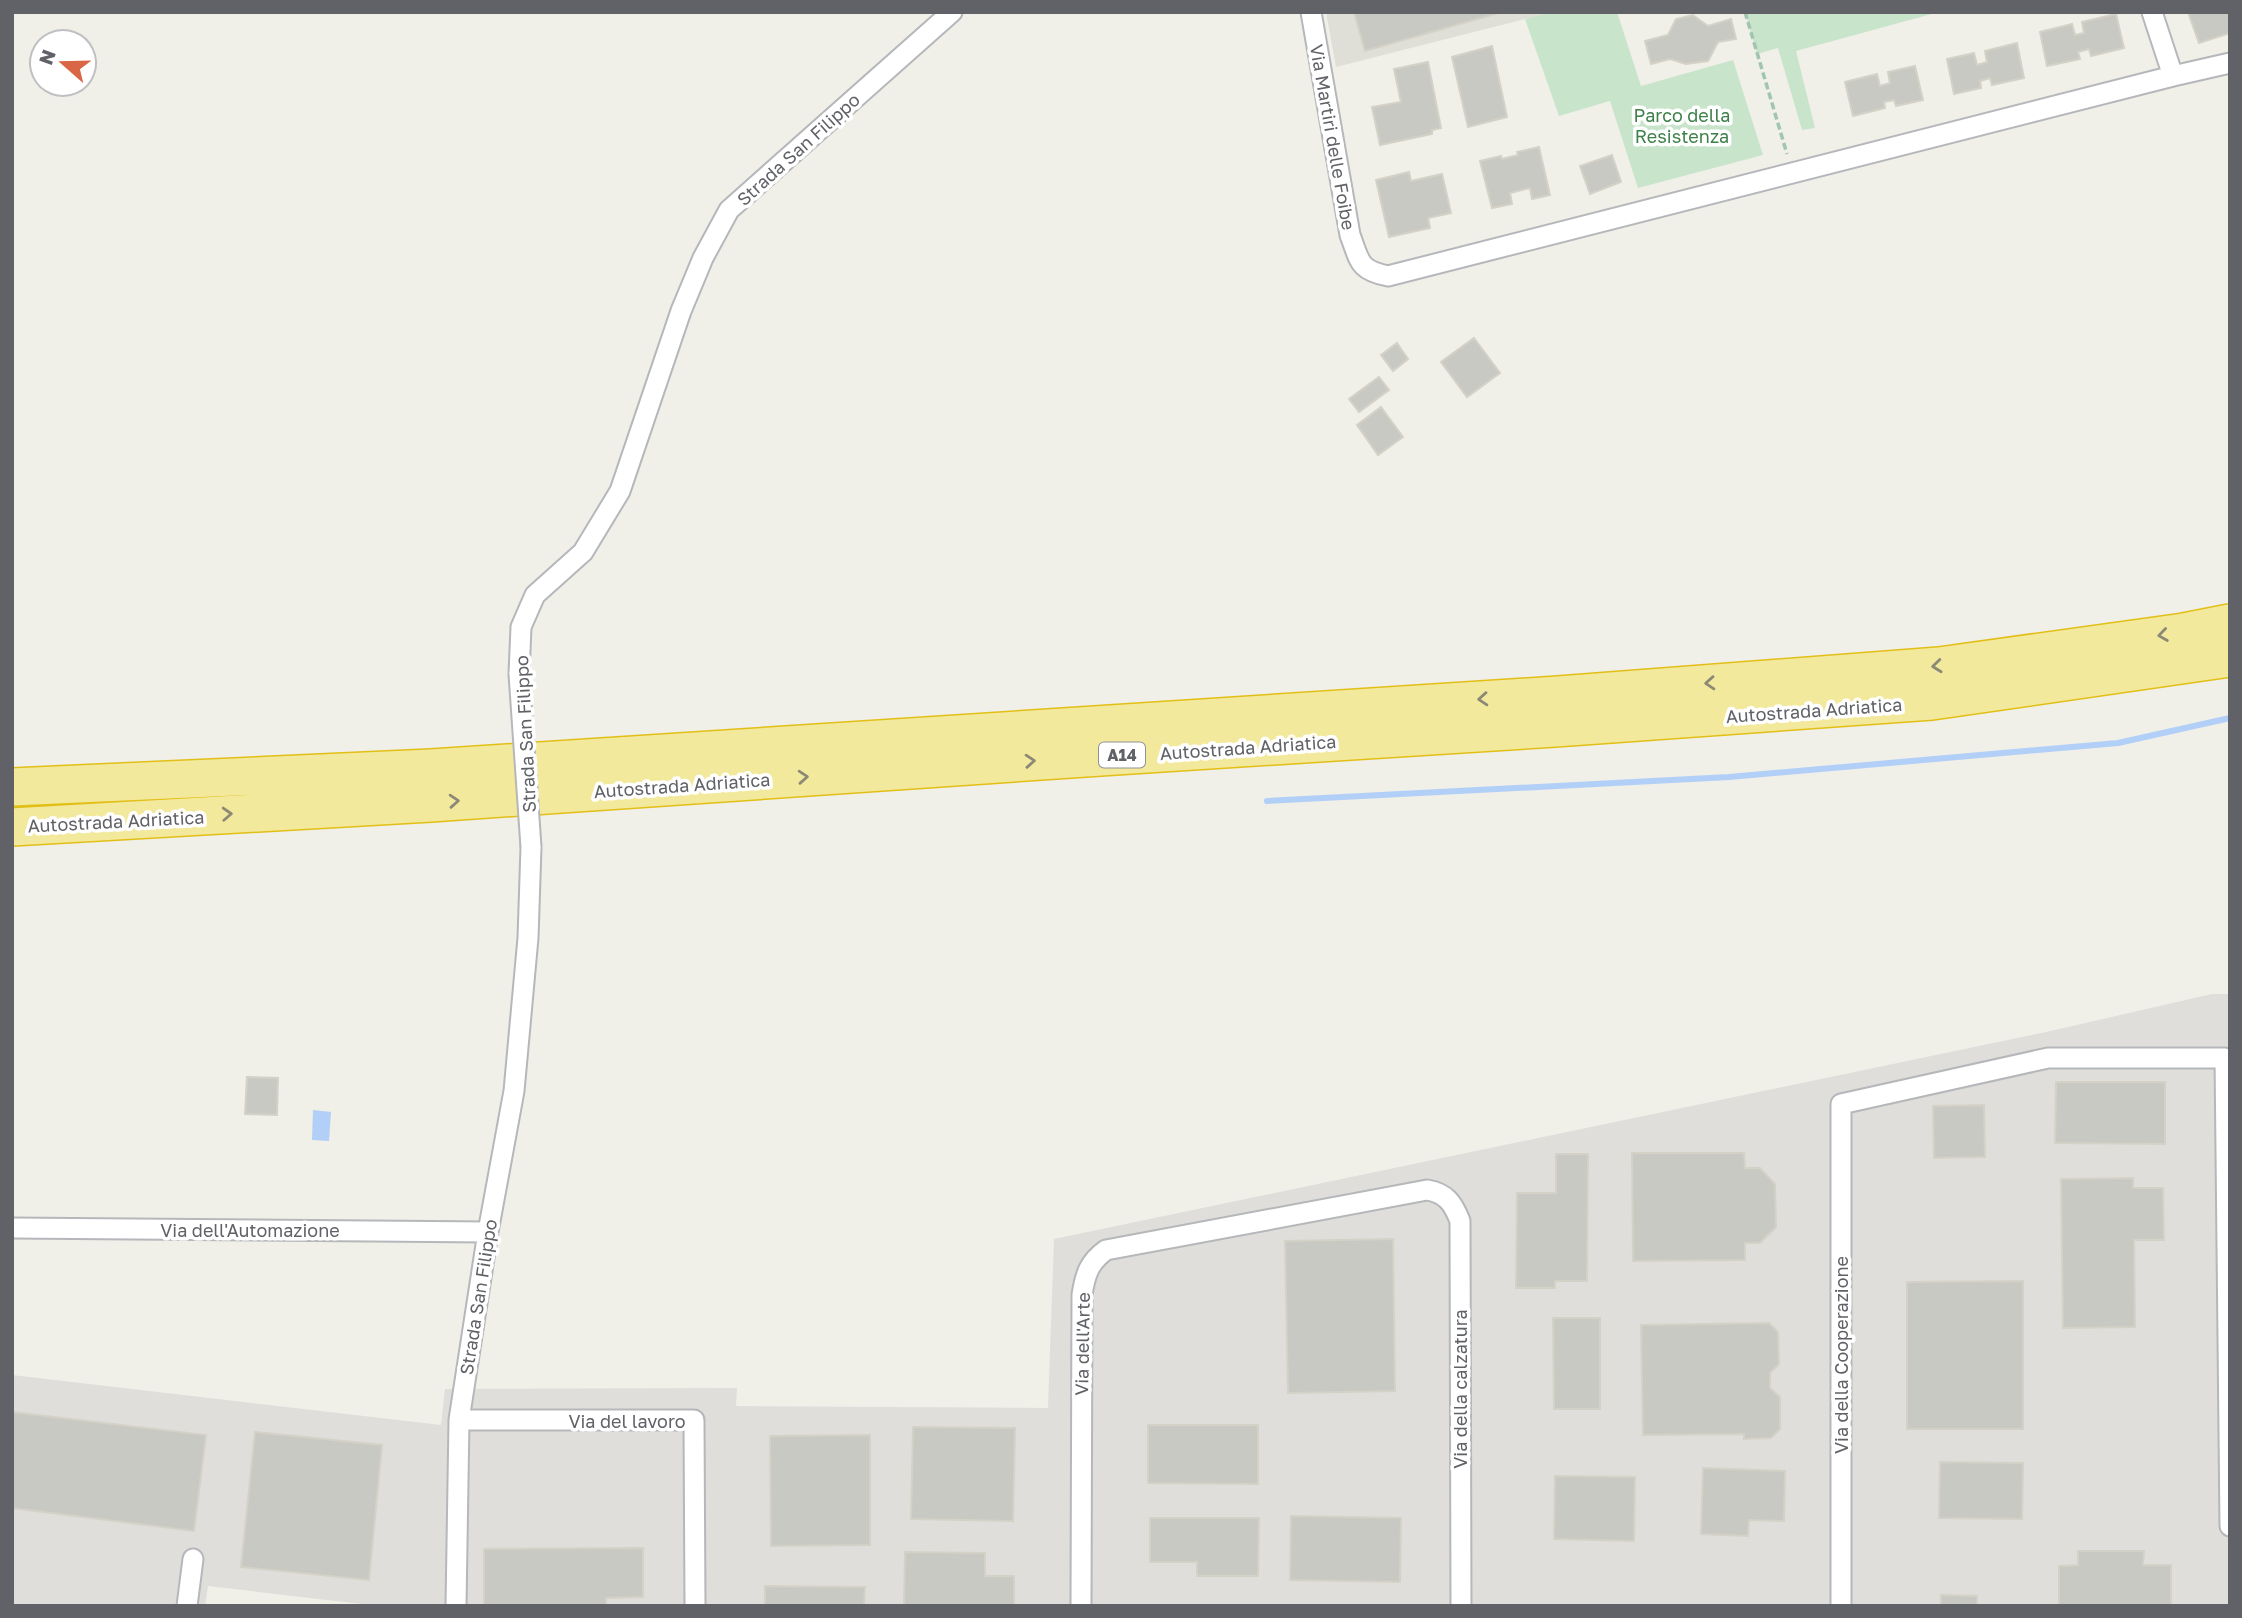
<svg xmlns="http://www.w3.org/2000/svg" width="2242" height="1618" font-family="'Golos Text',sans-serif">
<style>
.industrial{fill:#dfdeda}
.education{fill:#e0dfd7}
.green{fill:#c8e5cc}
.water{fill:#b1cff7}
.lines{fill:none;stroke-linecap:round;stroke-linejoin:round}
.stream{stroke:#b1cff7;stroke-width:6}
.building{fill:#c9c9c3;stroke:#d4d2c7;stroke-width:2}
.minor-casing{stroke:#b5b7bb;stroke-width:23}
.motorway-casing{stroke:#e2bf17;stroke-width:40}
.path{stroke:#a1c5b1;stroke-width:3.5;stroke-dasharray:7 3.5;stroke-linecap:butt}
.minor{stroke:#fff;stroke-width:19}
.motorway{stroke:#f3e99c;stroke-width:37}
.minor-bridge-casing{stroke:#b5b7bb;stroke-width:23;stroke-linecap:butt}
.minor-bridge{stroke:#fff;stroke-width:19}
.oneway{stroke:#8c8a77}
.labels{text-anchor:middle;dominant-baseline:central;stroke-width:7;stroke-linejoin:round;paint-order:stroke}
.shield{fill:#fff;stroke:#909195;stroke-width:2}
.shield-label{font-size:16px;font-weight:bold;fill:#606267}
.park-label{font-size:18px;fill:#3e804a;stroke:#fff}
.street-label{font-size:18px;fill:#606267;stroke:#fff}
</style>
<rect width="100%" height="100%" fill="#f0efe8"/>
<!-- industrial -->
<path class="industrial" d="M2212 994H2230V1606H379L208 1586 205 1606H12V1375L441 1425 445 1389 737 1388 736 1406 1048 1408 1054 1239 2046 1032Z"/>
<!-- education -->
<path class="education" d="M1326 12H1553L1336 67Z"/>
<!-- green -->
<path class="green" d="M1553 12H1617L1641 86 1733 60 1763 155 1638 188 1610 101 1559 116 1525 19Z
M1745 12H1939L1796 51 1815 128 1802 130 1778 48 1757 54Z"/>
<!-- water -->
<path class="water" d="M313 1110 331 1112 329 1141 312 1140Z"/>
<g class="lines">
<!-- stream -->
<path class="stream" d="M1267 801 1729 777 2118 743 2230 718"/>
</g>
<!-- building -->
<path class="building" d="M1354 12H1502L1365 51Z
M2188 12H2230V33L2199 43Z
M2116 14 2124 48 2091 56 2089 49 2078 52 2080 59 2047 66 2040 32 2072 24 2075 35 2084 33 2082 22Z
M1693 15 1708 26 1731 19 1736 39 1718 42 1708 61 1686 64 1670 59 1651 64 1645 41 1668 35 1676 19Z
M2017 43 2024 78 1992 85 1990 78 1980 81 1981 88 1954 94 1947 59 1974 53 1977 65 1987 62 1985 51Z
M1492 46 1507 117 1468 127 1452 57Z
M1428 62 1441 128 1432 130V134L1380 145 1372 107 1401 102 1394 69Z
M1915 66 1923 100 1896 106 1894 100 1884 102 1885 108 1853 116 1845 82 1877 74 1880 86 1890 83 1888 72Z
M1539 147 1550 195 1532 199 1530 188 1510 193 1512 204 1492 208 1480 161 1501 156 1502 159 1518 155 1517 152Z
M1612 155 1621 182 1590 194 1580 166Z
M1409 172 1411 181 1442 174 1451 213 1428 218 1430 228 1389 237 1376 180Z
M1474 338 1500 373 1467 397 1441 362Z
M1397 343 1408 359 1393 371 1381 355Z
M1379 377 1389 390 1359 412 1349 399Z
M1381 407 1403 437 1378 455 1357 425Z
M247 1077 278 1078 277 1115 245 1114Z
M2056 1082H2165V1144L2055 1143Z
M1984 1105 1985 1157 1934 1158 1933 1106Z
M1632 1153H1744L1745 1168H1760L1775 1184 1776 1227 1760 1243H1745V1260L1633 1261Z
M1556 1154H1588L1587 1281H1555V1288H1516L1517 1193H1556Z
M2133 1178V1188H2163L2164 1240H2134L2135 1327 2063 1328 2061 1179Z
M1393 1239 1395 1391 1288 1393 1285 1241Z
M2023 1281V1429H1907V1282Z
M1553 1318H1600V1409H1554Z
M1769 1323 1778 1332 1779 1364 1770 1373V1388L1780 1397V1429L1771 1438 1744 1439V1434L1643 1435 1641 1325Z
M12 1412 206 1435 194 1531 12 1508Z
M1148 1425H1258V1484L1148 1483Z
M913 1427 1015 1428 1013 1521 911 1519Z
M255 1432 382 1445 369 1580 241 1567Z
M870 1435V1545L771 1546 770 1436Z
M1940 1462 2023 1463 2022 1519 1939 1518Z
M1703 1468 1785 1471 1784 1521 1749 1520 1748 1536 1701 1534Z
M1555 1476 1635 1477 1634 1541 1554 1539Z
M1291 1516 1401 1518 1400 1582 1290 1580Z
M1150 1518H1259L1258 1576H1197V1562H1150Z
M643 1548V1597L606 1598V1606H484V1549Z
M2078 1551H2144L2143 1565H2171V1605L2059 1606V1566L2078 1565Z
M905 1552 985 1553V1576H1014V1606H904Z
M765 1586 865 1587 864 1606H765Z
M1941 1595 1977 1596V1606H1941Z"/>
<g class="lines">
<defs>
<path id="minor" d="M1311 12 1350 235C1360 261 1358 270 1388 276L2173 76 2230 63
M2152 12 2173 76
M519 674 521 627 535 595 583 552 620 491 681 311 703 258 729 210 952 12
M12 1228 488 1232
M459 1420H694L695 1606
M187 1606 193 1559
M456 1606 459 1420 488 1232 514 1091 528 938 531 847
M1081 1606 1082 1295C1085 1275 1089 1262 1106 1250L1427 1190C1446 1193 1453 1203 1460 1221L1461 1606
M1841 1606V1104L2048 1058H2225L2230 1526"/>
<path id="motorway" d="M12 787 431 768 1558 695 1939 666 2184 632 2230 623
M12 827 431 803 1100 757 1555 728 1932 701 2230 658"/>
</defs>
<!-- minor casing -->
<use href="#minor" class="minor-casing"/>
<!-- motorway casing -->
<use href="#motorway" class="motorway-casing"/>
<!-- path -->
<path class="path" d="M1745 12 1787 154"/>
<!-- minor -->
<use href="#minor" class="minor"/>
<!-- motorway -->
<use href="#motorway" class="motorway"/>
<defs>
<path id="minor-bridge" d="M519 674 531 847"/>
</defs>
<!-- minor-bridge casing -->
<use href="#minor-bridge" class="minor-bridge-casing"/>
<!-- minor-bridge -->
<use href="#minor-bridge" class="minor-bridge"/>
</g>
<!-- one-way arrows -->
<defs><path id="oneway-chevron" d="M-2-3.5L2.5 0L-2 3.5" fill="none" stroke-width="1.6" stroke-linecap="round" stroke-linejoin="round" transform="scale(1.75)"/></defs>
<g class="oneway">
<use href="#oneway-chevron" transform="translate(2163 635) rotate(172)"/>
<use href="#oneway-chevron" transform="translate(1937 666) rotate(174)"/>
<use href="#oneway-chevron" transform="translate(1710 683) rotate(176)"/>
<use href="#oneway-chevron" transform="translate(1483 699) rotate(176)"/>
<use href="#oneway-chevron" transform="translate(1030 761) rotate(-4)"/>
<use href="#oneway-chevron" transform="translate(803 777) rotate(-4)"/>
<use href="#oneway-chevron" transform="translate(454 801) rotate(-4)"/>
<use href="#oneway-chevron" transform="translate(227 814) rotate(-3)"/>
</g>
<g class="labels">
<!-- shield labels -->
<rect class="shield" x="1099" y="742.5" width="46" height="25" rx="5"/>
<g class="shield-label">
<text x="1122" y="755">A14</text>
</g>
<!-- park labels -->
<g class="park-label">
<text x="1682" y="115">Parco della<tspan x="1682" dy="21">Resistenza</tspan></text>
</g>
<!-- street labels -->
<g class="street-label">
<text transform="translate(1333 137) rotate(80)">Via Martiri delle Foibe</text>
<text transform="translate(798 149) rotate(-42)">Strada San Filippo</text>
<text transform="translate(1814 710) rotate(-4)">Autostrada Adriatica</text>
<text transform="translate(525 734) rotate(-93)">Strada San Filippo</text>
<text transform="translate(1248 747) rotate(-4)">Autostrada Adriatica</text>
<text transform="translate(682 785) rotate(-4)">Autostrada Adriatica</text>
<text transform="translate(116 821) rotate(-3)">Autostrada Adriatica</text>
<text x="250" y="1230">Via dell'Automazione</text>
<text transform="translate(478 1297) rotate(-81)">Strada San Filippo</text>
<text transform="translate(1082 1344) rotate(-89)">Via dell'Arte</text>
<text transform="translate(1841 1355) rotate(-90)">Via della Cooperazione</text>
<text transform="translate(1460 1389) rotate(-90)">Via della calzatura</text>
<text x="627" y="1421">Via del lavoro</text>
</g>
</g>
<!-- border -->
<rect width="2242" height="1618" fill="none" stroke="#606267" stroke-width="28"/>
<!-- north arrow -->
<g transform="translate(63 63) rotate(290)"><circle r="33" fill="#ffffff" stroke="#bfc0c2" stroke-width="2"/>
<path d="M0-5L12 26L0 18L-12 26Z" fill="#d96645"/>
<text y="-10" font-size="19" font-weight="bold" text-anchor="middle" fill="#606267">N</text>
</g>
</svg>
